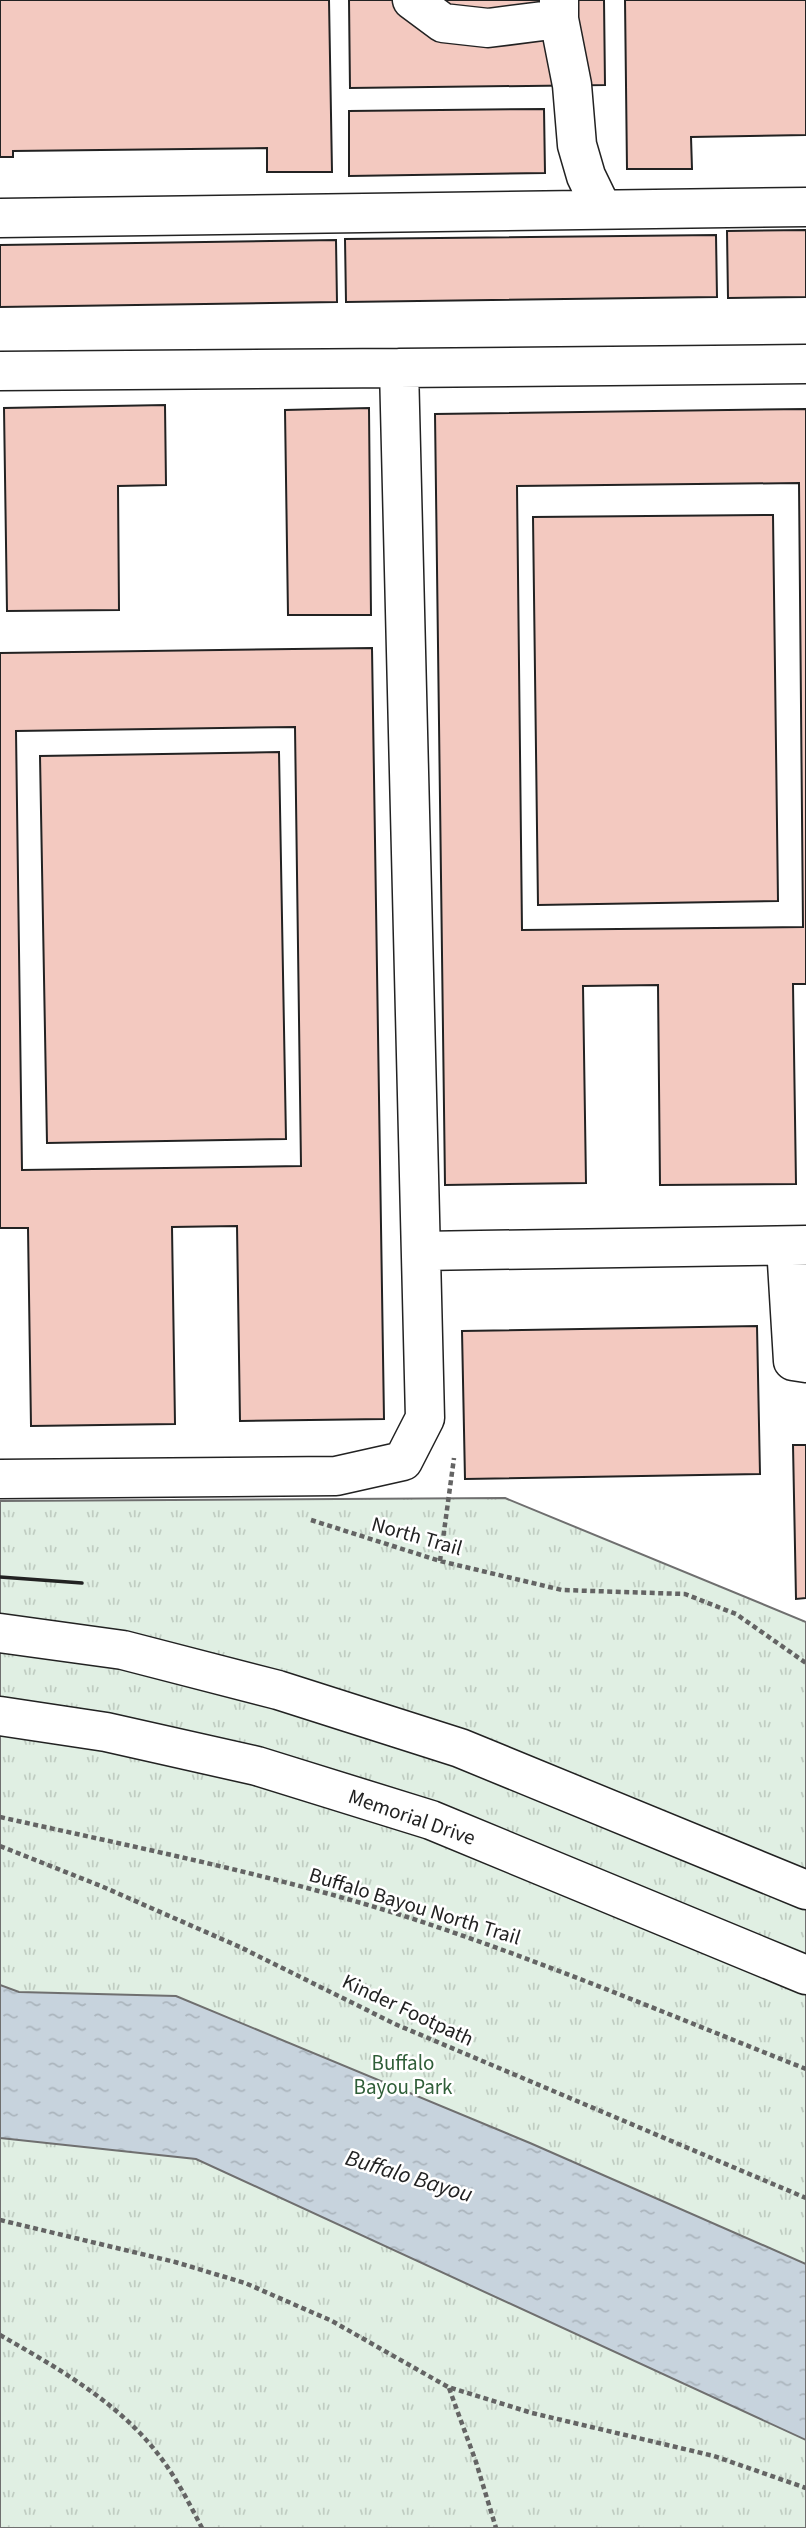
<svg xmlns="http://www.w3.org/2000/svg" width="806" height="2528" font-family="'Source Sans 3',sans-serif">
<style>
.park{fill:url(#park-tufts);stroke:#6f6f6f;stroke-width:2}
.water{fill:url(#water-ripples);stroke:#6f6f6f;stroke-width:2}
.building{fill:#f3c9c0;stroke:#222;stroke-width:2;fill-rule:evenodd}
.lines{fill:none;stroke-linecap:round;stroke-linejoin:round}
.minor-casing{stroke:#222;stroke-width:41}
.major-casing{stroke:#222;stroke-width:41}
.path{stroke:#646464;stroke-width:4.5;stroke-dasharray:5 3.5;stroke-linecap:butt}
.minor{stroke:#fff;stroke-width:38}
.major{stroke:#fff;stroke-width:38}
.wall{stroke:#222;stroke-width:3.5}
.labels{text-anchor:middle;dominant-baseline:central;stroke-width:5;stroke-linejoin:round;paint-order:stroke}
.street-label{font-size:21px;fill:#222;stroke:#fff}
.park-label{font-size:21px;fill:#2f5e38;stroke:#fff}
.water-label{font-size:23px;font-style:italic;fill:#222;stroke:#fff}
</style>
<defs>
<pattern id="park-tufts" width="24" height="20" patternUnits="userSpaceOnUse" patternTransform="scale(1.75)"><rect width="24" height="20" fill="#e0efe3"/><path d="M3 7l-1-3M5 7V3M7 7l1-3M15 17l-1-3M17 17v-4M19 17l1-3" fill="none" stroke="#c0cdc2"/></pattern>
<pattern id="water-ripples" width="26" height="14" patternUnits="userSpaceOnUse" patternTransform="scale(1.75)"><rect width="26" height="14" fill="#c7d3dd"/><path d="M2 4q2-2 4 0t4 0M15 11q2-2 4 0t4 0" fill="none" stroke="#abb5bd"/></pattern>
</defs>
<rect width="100%" height="100%" fill="#fff"/>
<!-- park -->
<path class="park" d="M505 1498 806 1622V2528H0V1501Z"/>
<!-- water -->
<path class="water" d="M0 1985 19 1992 176 1996 530 2143 806 2264V2440L196 2159 0 2138Z"/>
<!-- building -->
<path class="building" d="M0 0H329L332 172H267V148L13 151V157H0Z
M349 0H604L605 85 350 88Z
M625 0H806V135L691 137 692 169H627Z
M544 109 545 173 349 176V111Z
M806 230V297L728 298 727 231Z
M716 235 717 297 346 302 345 239Z
M336 240 337 302 0 307V245Z
M165 405 166 485 118 486 119 610 7 611 4 408Z
M369 408 371 615H288L285 410Z
M806 409V984H793L796 1184 660 1185 658 985 583 986 586 1183 445 1185 435 414ZM799 483 803 927 522 930 517 486Z
M773 515 778 901 538 905 533 517Z
M372 648 384 1419 240 1421 237 1226 172 1227 175 1424 31 1426 28 1228H0V653ZM295 727 301 1166 22 1170 16 731Z
M279 752 286 1139 47 1143 40 756Z
M757 1326 760 1474 465 1479 462 1331Z
M793 1445H806V1598L796 1599Z"/>
<g class="lines">
<defs>
<path id="minor" d="M412 0 443 23 488 28 559 19V0
M559 19 572 85 577 145 586 176 602 209
M0 218 806 207
M399 368 806 364
M0 371 399 368 425 1418 403 1461 336 1476 0 1479
M786 1246 793 1361 806 1363
M421 1251 806 1245"/>
<path id="major" d="M0 1633 123 1650 278 1690 460 1748 806 1890
M0 1716 106 1732 257 1766 431 1820 806 1975"/>
</defs>
<!-- minor casing -->
<use href="#minor" class="minor-casing"/>
<!-- major casing -->
<use href="#major" class="major-casing"/>
<!-- path -->
<path class="path" d="M311 1520 440 1561 562 1590 685 1594 736 1614 806 1663
M440 1561 454 1458
M0 1817C134 1847 270 1874 401 1915 538 1959 672 2016 806 2069
M0 1846 101 1886 240 1947 395 2024 806 2198
M0 2220 175 2262 245 2283 332 2321 448 2387 532 2413 714 2456 806 2488
M0 2335C56 2367 118 2402 158 2454 176 2477 189 2503 202 2528
M449 2388 476 2462 496 2528"/>
<!-- minor -->
<use href="#minor" class="minor"/>
<!-- major -->
<use href="#major" class="major"/>
<!-- wall -->
<path class="wall" d="M0 1577 82 1583"/>
</g>
<g class="labels">
<!-- street labels -->
<g class="street-label">
<text transform="translate(417 1536) rotate(16)">North Trail</text>
<text transform="translate(412 1817) rotate(19)">Memorial Drive</text>
<text transform="translate(415 1906) rotate(17)">Buffalo Bayou North Trail</text>
<text transform="translate(408 2010) rotate(25)">Kinder Footpath</text>
</g>
<!-- park labels -->
<g class="park-label">
<text x="403" y="2063">Buffalo<tspan x="403" dy="24">Bayou Park</tspan></text>
</g>
<!-- water labels -->
<g class="water-label">
<text transform="translate(409 2176) rotate(17)">Buffalo Bayou</text>
</g>
</g>
</svg>
